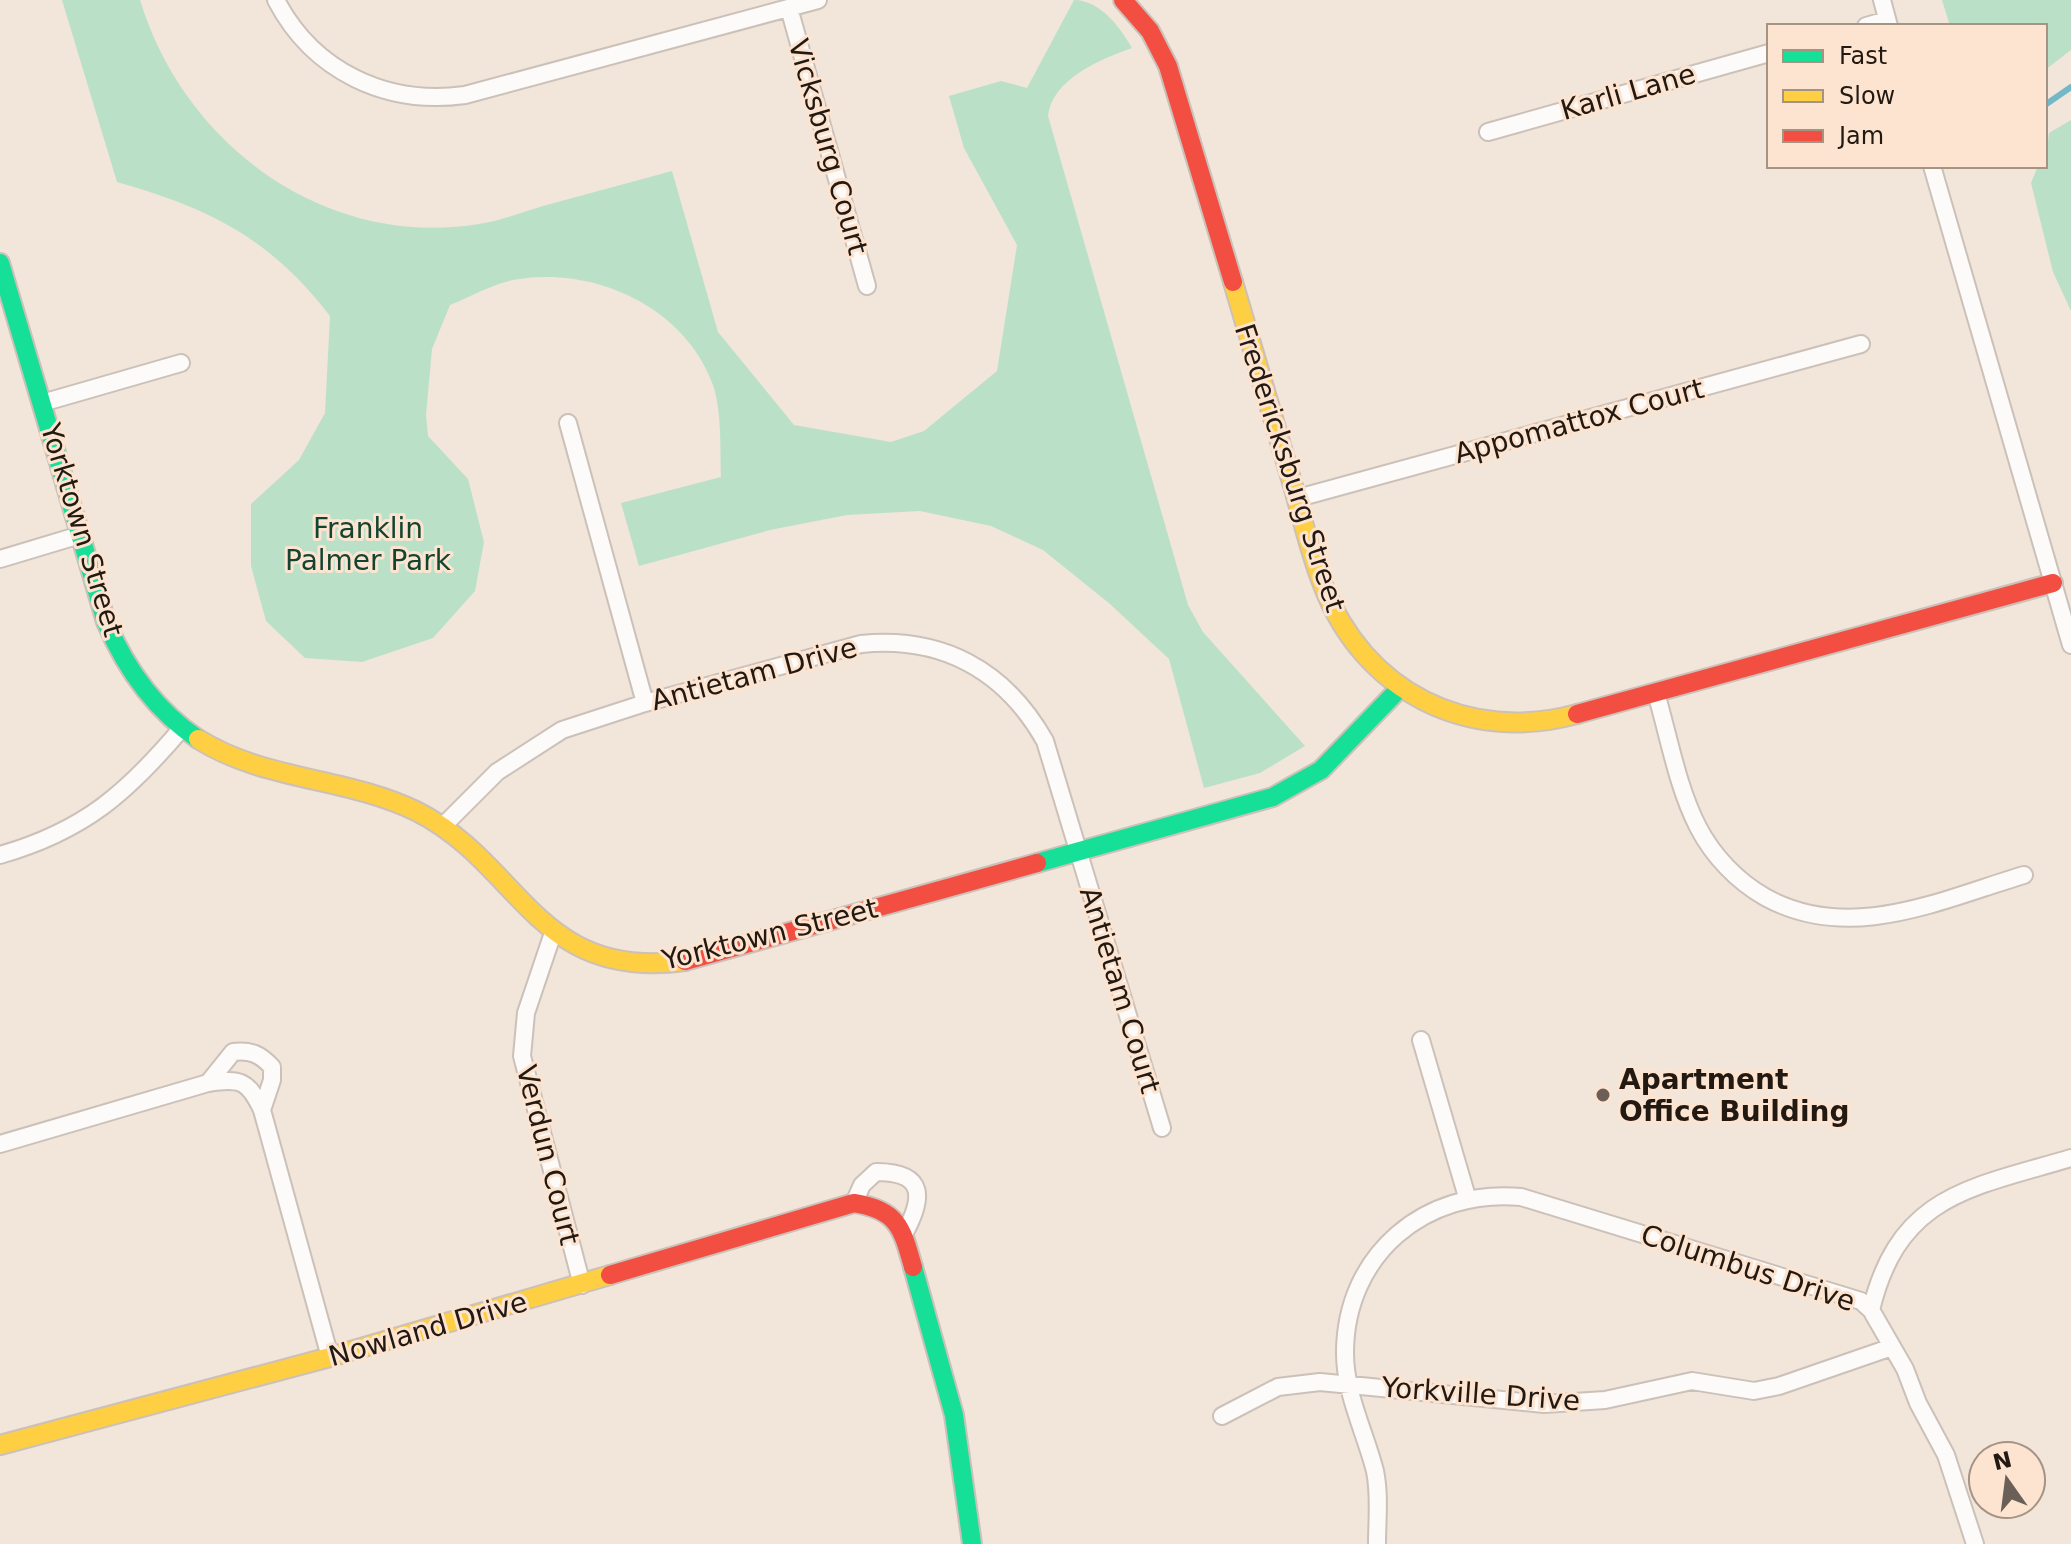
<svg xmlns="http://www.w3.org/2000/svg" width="2071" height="1544" font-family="'DejaVu Sans',sans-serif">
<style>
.green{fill:#bae1c8}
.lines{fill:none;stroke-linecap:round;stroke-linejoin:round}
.stream{stroke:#73b8c8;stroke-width:6}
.street-casing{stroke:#cbc1b9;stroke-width:20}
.fast-casing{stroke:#cbc1b9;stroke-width:22}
.slow-casing{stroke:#cbc1b9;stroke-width:22}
.jam-casing{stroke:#cbc1b9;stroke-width:22}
.street{stroke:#fdfbf9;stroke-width:16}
.fast{stroke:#16e098;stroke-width:18}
.slow{stroke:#ffcf43;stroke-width:18}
.jam{stroke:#f24e42;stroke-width:18}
.poi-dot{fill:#6b6058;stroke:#fde4d0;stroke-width:3}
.labels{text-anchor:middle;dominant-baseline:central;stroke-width:6;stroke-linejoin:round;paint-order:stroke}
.street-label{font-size:28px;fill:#221912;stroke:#fde4d0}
.park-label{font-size:28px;fill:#124431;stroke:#fde4d0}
.poi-label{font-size:28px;font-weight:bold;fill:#221912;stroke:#fde4d0;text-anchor:start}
</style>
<rect width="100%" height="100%" fill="#f2e5da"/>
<!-- green -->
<path class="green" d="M62 0H140C184 145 325 249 479 224 501 221 522 212 543 206 586 194 629 183 672 171L718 332 794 425 891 442 924 431 997 371 1017 245 964 148 949 96 1001 81 1027 88 1074 0C1100 0 1120 27 1132 48 1101 59 1052 79 1048 116L1188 605 1203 632 1305 746 1260 773 1204 788 1169 659 1110 604 1043 550 991 526 920 511 847 515 770 530 639 566 621 503 721 477C720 448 722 412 713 385 685 306 592 265 513 280 492 284 470 297 450 305L432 349 426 415 428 436 468 479 484 542 475 591 433 638 362 662 305 658 266 621 251 566V504L299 460 325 413 330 316C270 238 209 208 117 182Z
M1942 0H2071V50L2045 70V26H1950Z
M2071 120V311L2053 272 2031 183 2038 166H2045L2049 133Z"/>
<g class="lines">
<!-- stream -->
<path class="stream" d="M2045 105 2071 87"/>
<defs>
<path id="street" d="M276 0C313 71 386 106 465 95L818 0
M1882 0 1889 26
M789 8 867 286
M1866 26 1887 20
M1488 132 1769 53
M1932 166 2071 645
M42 403 181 363
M568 423 645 703
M1298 498 1861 344
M0 559 80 535
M1656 693C1669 737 1677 786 1698 827 1713 856 1737 881 1765 897 1850 944 1940 900 2024 875
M442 827 497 772 562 730 645 703 861 644C942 636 1005 670 1045 741L1162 1128
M0 855C84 831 127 793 182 728
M553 933 526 1013 522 1056 582 1285
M1421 1040 1467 1197
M208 1083 233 1052C251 1050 260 1054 272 1067V1080L262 1110
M0 1144 208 1083C240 1078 248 1080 262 1110L330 1357
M854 1203 862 1185 876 1172C926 1172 924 1198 904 1234
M1871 1310C1899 1194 1971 1188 2071 1158
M1222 1416 1278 1387 1320 1382 1544 1404 1605 1400 1692 1381 1754 1391 1779 1386 1892 1347
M1377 1544C1377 1520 1380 1495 1375 1471 1365 1432 1345 1394 1345 1353 1345 1254 1426 1188 1521 1197L1861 1301 1871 1310 1905 1369 1918 1403 1946 1455 1975 1544"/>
<path id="fast" d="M0 263 106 622C126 669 155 710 198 739
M1037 863 1273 797 1321 770 1398 690
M913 1267 954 1415 972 1544"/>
<path id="slow" d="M1233 282C1251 345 1270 407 1288 469 1300 507 1308 548 1323 585 1364 692 1468 744 1577 714
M198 739C265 781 346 777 416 811 522 864 535 981 685 961
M0 1445 330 1357 610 1275"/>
<path id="jam" d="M1123 0 1150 31 1168 66 1233 282
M1577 714 2053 583
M685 961 1037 863
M610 1275 854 1203C898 1210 902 1228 913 1267"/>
</defs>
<!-- street casing -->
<use href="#street" class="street-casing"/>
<!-- fast casing -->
<use href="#fast" class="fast-casing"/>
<!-- slow casing -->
<use href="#slow" class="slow-casing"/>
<!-- jam casing -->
<use href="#jam" class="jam-casing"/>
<!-- street -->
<use href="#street" class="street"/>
<!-- fast -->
<use href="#fast" class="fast"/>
<!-- slow -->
<use href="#slow" class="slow"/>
<!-- jam -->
<use href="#jam" class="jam"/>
</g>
<!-- markers -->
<circle class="poi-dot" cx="1603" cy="1095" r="8"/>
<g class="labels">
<!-- street labels -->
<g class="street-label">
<text transform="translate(1628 92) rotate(-16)">Karli Lane</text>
<text transform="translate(828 147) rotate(74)">Vicksburg Court</text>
<text transform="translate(1579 421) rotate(-15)">Appomattox Court</text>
<text transform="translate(1290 468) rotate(72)">Fredericksburg Street</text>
<text transform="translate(82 530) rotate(73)">Yorktown Street</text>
<text transform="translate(754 674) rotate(-15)">Antietam Drive</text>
<text transform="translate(770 934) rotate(-14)">Yorktown Street</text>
<text transform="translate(1120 990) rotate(73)">Antietam Court</text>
<text transform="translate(548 1155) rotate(76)">Verdun Court</text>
<text transform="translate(1748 1268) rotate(18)">Columbus Drive</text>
<text transform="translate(428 1329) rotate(-16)">Nowland Drive</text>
<text transform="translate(1481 1394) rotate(4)">Yorkville Drive</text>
</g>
<!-- park labels -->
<g class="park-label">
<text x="368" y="528">Franklin<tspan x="368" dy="32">Palmer Park</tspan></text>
</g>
<!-- poi labels -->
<g class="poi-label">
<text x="1619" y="1079">Apartment<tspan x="1619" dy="32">Office Building</tspan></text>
</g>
</g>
<!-- legend -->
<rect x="1767" y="24" width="280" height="144" fill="#fde4d0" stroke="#a59384" stroke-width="2"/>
<rect x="1783" y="50" width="40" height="12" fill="#16e098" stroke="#a59384" stroke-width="2"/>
<text x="1839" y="64" font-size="24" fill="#221912">Fast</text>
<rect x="1783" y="90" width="40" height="12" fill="#ffcf43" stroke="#a59384" stroke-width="2"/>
<text x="1839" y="104" font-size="24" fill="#221912">Slow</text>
<rect x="1783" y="130" width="40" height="12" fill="#f24e42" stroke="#a59384" stroke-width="2"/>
<text x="1839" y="144" font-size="24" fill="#221912">Jam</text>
<!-- north arrow -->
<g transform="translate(2007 1480) rotate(346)"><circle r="38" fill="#fde4d0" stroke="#a59384" stroke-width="2"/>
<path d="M0-6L14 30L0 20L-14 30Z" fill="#6b6058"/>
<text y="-12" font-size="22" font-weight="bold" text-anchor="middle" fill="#221912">N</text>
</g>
</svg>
